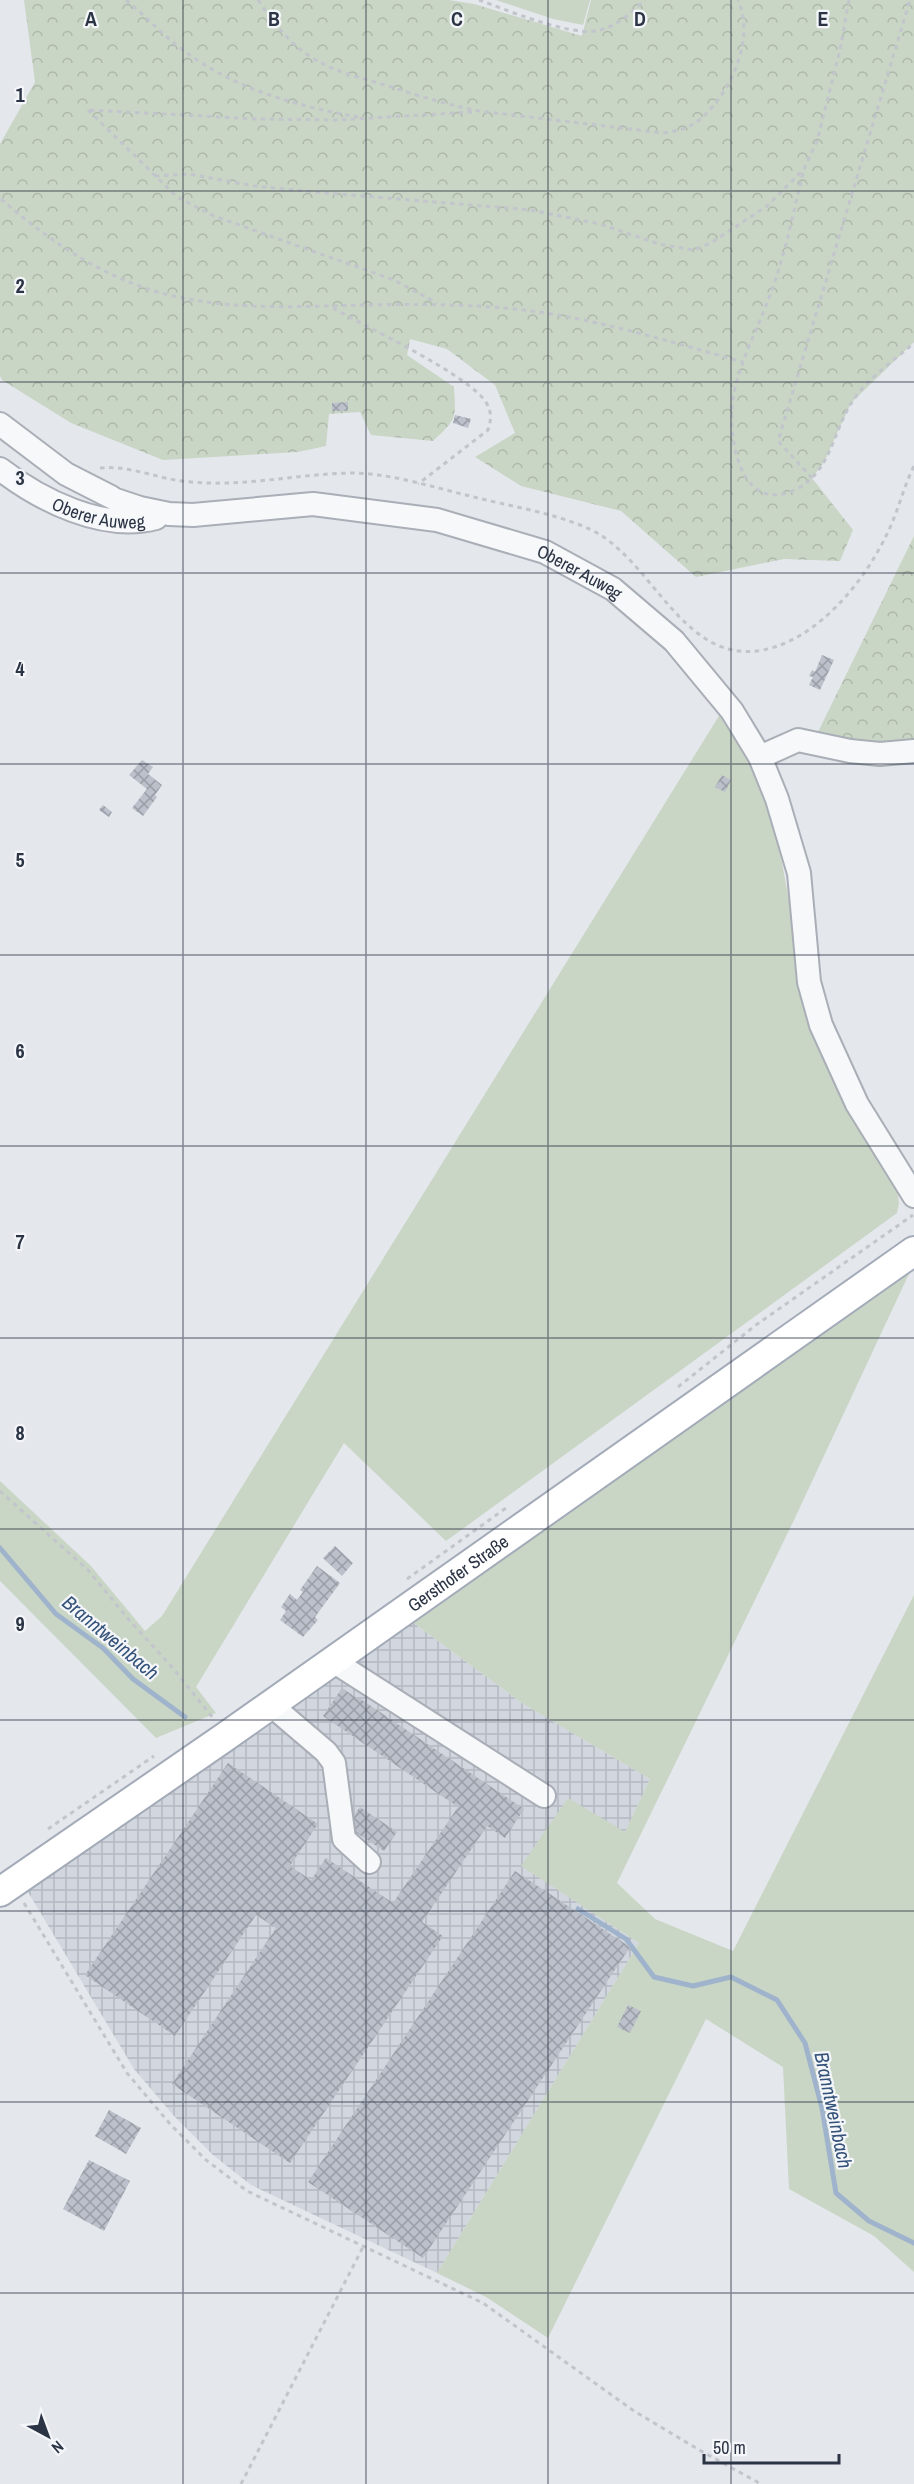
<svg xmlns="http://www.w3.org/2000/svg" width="914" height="2484" font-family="'Archivo Narrow',sans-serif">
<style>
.industrial{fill:url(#industrial-grid)}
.green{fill:#c9d6c5}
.forest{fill:url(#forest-crowns)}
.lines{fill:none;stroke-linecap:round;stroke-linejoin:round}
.stream{stroke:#9fb4cc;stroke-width:5}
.building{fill:url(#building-cross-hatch)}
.minor-casing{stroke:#a9aeb7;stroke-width:26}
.major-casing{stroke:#a3abb8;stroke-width:32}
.path{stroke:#c2c5cb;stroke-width:3;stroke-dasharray:4.5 4.5;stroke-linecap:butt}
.minor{stroke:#f7f8fa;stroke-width:22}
.major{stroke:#fff;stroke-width:28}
.grid{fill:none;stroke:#2b3445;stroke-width:1.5;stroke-opacity:0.55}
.labels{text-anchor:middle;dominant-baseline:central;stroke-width:4.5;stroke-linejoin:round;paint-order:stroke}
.street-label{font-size:18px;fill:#2b3445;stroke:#f4f6f9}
.water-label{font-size:20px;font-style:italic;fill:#34527a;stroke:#f4f6f9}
.grid-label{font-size:20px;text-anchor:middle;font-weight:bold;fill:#2b3445;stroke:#f4f6f9;stroke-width:4.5;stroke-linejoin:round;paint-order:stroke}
</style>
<defs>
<pattern id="industrial-grid" width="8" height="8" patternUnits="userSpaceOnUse" patternTransform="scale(1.5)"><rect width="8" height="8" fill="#d2d6de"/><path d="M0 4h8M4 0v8" fill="none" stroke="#b4b8c0"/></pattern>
<pattern id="forest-crowns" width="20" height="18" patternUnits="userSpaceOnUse" patternTransform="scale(1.5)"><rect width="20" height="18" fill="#c9d6c5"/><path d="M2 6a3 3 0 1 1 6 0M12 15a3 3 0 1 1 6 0" fill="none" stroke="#adb8ab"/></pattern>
<pattern id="building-cross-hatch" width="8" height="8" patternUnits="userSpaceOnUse" patternTransform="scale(1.5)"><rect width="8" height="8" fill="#bbc0ca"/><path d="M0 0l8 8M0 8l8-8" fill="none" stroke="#989da6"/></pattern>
</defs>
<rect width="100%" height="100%" fill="#e4e7ec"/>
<!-- industrial -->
<path class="industrial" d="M411 1621 522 1703 650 1779 625 1832 522 1866 639 1943 437 2273 251 2185 213 2155 174 2116 134 2069 25 1887Z"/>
<!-- green -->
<path class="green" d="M496 0H590L583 25 553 19Z
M722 711 751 760 776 828 790 908 798 987 809 1024 846 1110 897 1189 899 1203 897 1213 446 1541 344 1443 196 1687 216 1713 156 1738 0 1581V1481L91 1566 145 1631 162 1616Z
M914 1263 794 1520 617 1883 655 1919 733 1951 914 1595V2272L874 2236 789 2189 783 2067 706 2019 548 2338 486 2297 437 2273 639 1943 521 1866 568 1798 625 1832 650 1779 522 1703 411 1621Z"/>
<!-- forest -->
<path class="forest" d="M24 0H449L474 4 582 36 591 0H914V342L851 403 824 462 812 478 853 530 840 561 784 559 696 577 621 511 521 486 475 457 515 433 495 385 447 349 410 339 407 355 454 387C456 419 457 419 433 441L371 435 360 412 329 414 326 446 298 452 163 460 71 423 2 380 0 376V144L35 82Z
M914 536V747L878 749 817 734Z"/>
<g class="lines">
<!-- stream -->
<path class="stream" d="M0 1548 56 1614 103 1648 133 1679 185 1717
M578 1909 626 1939 654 1977 693 1986 731 1977 777 2000 805 2043 822 2108 836 2193 869 2221 914 2243"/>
</g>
<!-- building -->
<path class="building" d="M348 402V411H332V403Z
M455 415 471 419 468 428 453 423Z
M822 655 834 660 820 690 809 685 813 677 809 676 812 670 815 672Z
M142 760 153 767 148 774 162 785 155 795 157 797 143 816 132 808 147 789 129 775Z
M722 775 731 780 725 792 715 787Z
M103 805 112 812 109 817 99 810Z
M335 1546 353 1563 342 1576 323 1558Z
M317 1566 340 1583 315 1617 318 1620 303 1637 280 1620 286 1611 281 1607 290 1594 297 1600 303 1592 300 1590Z
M342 1688 358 1699 359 1698 524 1809 505 1838 487 1826 422 1922 443 1936 290 2163 172 2084 276 1928 256 1915 175 2036 85 1975 228 1763 318 1824 290 1866 311 1880 326 1858 393 1903 458 1807 323 1716Z
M360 1807 397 1832 384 1851 346 1826Z
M515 1871 630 1947 423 2258 308 2182Z
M628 2005 641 2011 630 2033 617 2027Z
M109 2110 141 2128 126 2154 95 2136Z
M89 2160 130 2181 104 2231 63 2209Z"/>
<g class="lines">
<defs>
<g id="minor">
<path d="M0 424 66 474 111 497"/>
<path id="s1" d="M0 469C40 500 103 532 156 518"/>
<path id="s2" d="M116 500 140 508 169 514 193 515 313 504 437 520 545 552 613 589 674 641 732 711 760 757 777 799 799 873 809 982 821 1025 857 1104 914 1196"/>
<path d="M760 757 798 740 850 751 880 754 914 751"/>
<path d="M333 1661 544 1796"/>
<path d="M271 1705 326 1752 334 1763 344 1839 369 1862"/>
</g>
<g id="major">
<path id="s3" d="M0 1892 225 1737 914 1251"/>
</g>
</defs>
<!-- minor casing -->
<use href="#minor" class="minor-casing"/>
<!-- major casing -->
<use href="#major" class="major-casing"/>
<!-- path -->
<path class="path" d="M126 0C143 14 158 30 174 43 228 87 291 105 358 117
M258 0C272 20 287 41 308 55 331 71 358 77 385 85 416 95 448 105 479 111L663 133C676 131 688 129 698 121 730 95 756 39 738 0
M479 0C507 10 566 35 595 31 615 28 631 13 645 0
M88 110 177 197 214 216 394 280 437 303
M90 110 257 119 338 120 472 112
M803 173C793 213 785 256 770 295 758 328 741 359 734 393 726 432 738 518 797 489 831 471 833 431 852 402 867 379 893 361 914 343
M155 176 189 174 255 186 315 192 531 210 600 224 659 244 694 250 711 243 767 206 804 169 817 141 840 50 849 0
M1 199C41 234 85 265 134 284 206 312 288 307 363 305 410 304 457 304 504 308 585 315 664 340 743 362
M333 308C364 326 472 376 487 404 492 414 491 420 488 430L418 484
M100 468C131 465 160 480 191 482 244 487 297 474 351 473 390 473 432 487 470 496 508 506 551 512 587 528 652 555 681 666 763 650 818 639 864 582 887 534 898 512 903 488 914 466
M812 478 778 441 910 0
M678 1387 756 1325 913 1215
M0 1491 89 1571 129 1620 172 1667 213 1718
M407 1579 506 1508
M48 1829 154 1756
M24 1903 127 2073 170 2124 206 2160 247 2191 483 2303 634 2411 701 2451 761 2484
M241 2484 363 2247"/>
<!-- minor -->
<use href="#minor" class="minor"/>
<!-- major -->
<use href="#major" class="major"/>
</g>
<!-- grid -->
<path class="grid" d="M183 0V2484M366 0V2484M548 0V2484M731 0V2484M0 191H914M0 382H914M0 573H914M0 764H914M0 955H914M0 1146H914M0 1338H914M0 1529H914M0 1720H914M0 1911H914M0 2102H914M0 2293H914"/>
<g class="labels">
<!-- street labels -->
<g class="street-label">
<text stroke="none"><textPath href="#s1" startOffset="110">Oberer Auweg</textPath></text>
<text stroke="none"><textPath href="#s2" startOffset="477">Oberer Auweg</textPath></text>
<text stroke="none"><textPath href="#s3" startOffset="558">Gersthofer Straße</textPath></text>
</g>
<!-- water labels -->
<g class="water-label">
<text transform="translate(111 1637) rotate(40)">Branntweinbach</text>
<text transform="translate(834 2110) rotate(78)">Branntweinbach</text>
</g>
</g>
<g class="grid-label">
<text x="91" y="26">A</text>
<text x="274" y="26">B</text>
<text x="457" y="26">C</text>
<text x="640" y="26">D</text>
<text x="823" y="26">E</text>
<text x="20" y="102">1</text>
<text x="20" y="293">2</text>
<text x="20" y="485">3</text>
<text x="20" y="676">4</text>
<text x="20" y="867">5</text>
<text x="20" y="1058">6</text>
<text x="20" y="1249">7</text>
<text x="20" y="1440">8</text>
<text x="20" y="1631">9</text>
</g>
<!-- north arrow -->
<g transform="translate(48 2436) rotate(139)" stroke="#f4f6f9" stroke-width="4.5" paint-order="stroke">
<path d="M0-4.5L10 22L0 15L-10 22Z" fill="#2b3445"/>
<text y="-9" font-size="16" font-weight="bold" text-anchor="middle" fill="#2b3445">N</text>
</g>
<!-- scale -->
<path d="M704 2454v9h135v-9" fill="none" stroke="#2b3445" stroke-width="3"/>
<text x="713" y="2454" font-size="18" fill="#2b3445" stroke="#f4f6f9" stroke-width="4.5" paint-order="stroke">50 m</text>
</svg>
